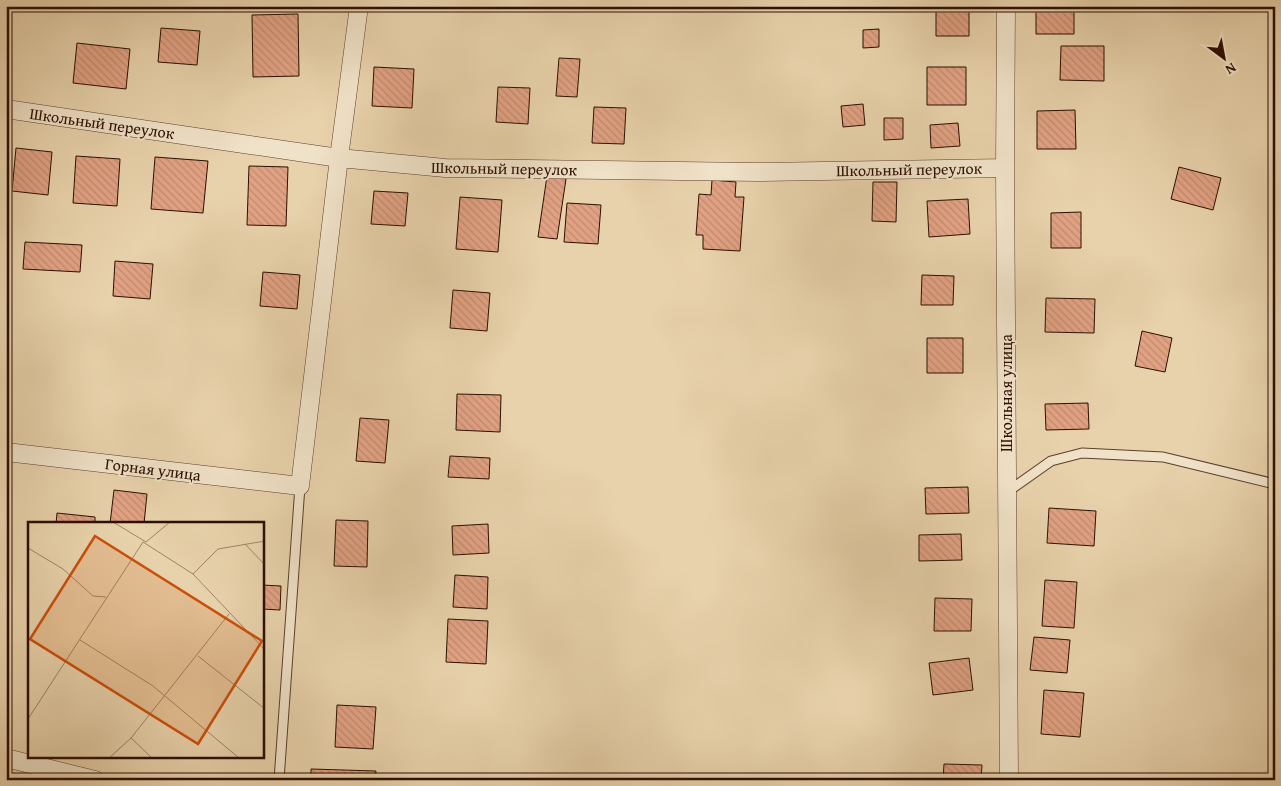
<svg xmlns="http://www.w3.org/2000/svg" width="1281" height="786" font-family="'Gentium Book Plus',serif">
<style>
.building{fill:url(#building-back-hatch);stroke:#2c0e00}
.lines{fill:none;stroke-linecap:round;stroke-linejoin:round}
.lane-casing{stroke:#5b3f2b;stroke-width:11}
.street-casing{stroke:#5b3f2b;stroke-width:19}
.lane{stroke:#f0e2c8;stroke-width:9}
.street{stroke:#f0e2c8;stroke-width:18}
.labels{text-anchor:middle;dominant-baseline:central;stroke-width:4;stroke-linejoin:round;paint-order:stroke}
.street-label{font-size:16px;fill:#2c0e00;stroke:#f0e2c8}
.inset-road{fill:none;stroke:#9d8467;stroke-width:1}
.view{fill:#cc4e0a;fill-opacity:0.15;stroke:#cc4e0a;stroke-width:2.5}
.inset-edge{fill:none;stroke:#2c0e00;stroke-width:2.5}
</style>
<defs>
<pattern id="building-back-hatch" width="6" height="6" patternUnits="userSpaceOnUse" patternTransform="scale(1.25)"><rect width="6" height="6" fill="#e1a283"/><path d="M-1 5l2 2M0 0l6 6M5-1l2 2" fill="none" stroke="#c18a6f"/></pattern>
</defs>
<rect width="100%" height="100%" fill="#e8d2ab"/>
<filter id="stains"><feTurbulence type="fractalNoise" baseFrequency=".004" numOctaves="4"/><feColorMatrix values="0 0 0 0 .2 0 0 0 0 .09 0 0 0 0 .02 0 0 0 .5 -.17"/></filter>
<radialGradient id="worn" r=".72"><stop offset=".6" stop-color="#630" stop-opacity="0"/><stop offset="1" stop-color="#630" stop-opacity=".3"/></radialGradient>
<!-- building -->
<path class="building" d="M936 6H969V36H936Z
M1036 6H1074V34H1036Z
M298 14 299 76 253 77 252 15Z
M161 28 200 31 197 65 158 62Z
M879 29V47L863 48V30Z
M77 43 130 49 126 89 73 83Z
M1061 46H1104V81L1060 80Z
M559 58 580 59 577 97 556 96Z
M374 67 414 69 412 108 372 106Z
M927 67H966V105H927Z
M498 87 530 88 528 124 496 122Z
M863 104 865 125 843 127 841 106Z
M594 107 626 108 624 144 592 143Z
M1075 110 1076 149H1037V111Z
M884 118H903V139L884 140Z
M958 123 960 146 931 148 930 125Z
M16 148 52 152 48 195 12 191Z
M76 156 120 159 117 206 73 203Z
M155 157 208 161 203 213 151 209Z
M249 166 288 167 286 226 247 225Z
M1179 167 1221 178 1213 210 1171 199Z
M547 176 566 179 557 239 538 237Z
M712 180 736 182 735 197H744L740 251 703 249V235H696L699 194 711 195Z
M873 182H897L896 222 872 221Z
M374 191 408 193 405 226 371 224Z
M460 197 502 200 498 252 456 249Z
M968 199 970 234 929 237 927 201Z
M567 203 601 205 598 244 564 242Z
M1081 212V248H1051V213Z
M25 242 82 245 80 272 23 269Z
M115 261 153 264 150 299 113 296Z
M263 272 300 275 297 309 260 306Z
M922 275 954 276 953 305H921Z
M453 290 490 293 487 331 450 328Z
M1046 298 1095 299 1094 333 1045 332Z
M1142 331 1172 338 1165 372 1135 366Z
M927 338H963V373H927Z
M457 394 501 395 500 432 456 430Z
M1088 403 1089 429 1046 430 1045 404Z
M360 418 389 420 385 463 356 461Z
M450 456 490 458 489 479 448 477Z
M968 487 969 513 926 514 925 488Z
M114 490 147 494 144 524H110Z
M1049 508 1096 511 1094 546 1047 543Z
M57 513 95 517V524H56Z
M336 520 368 521 367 567 334 566Z
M488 524 489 553 453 555 452 526Z
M961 534 962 560 919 561V535Z
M455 575 488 577 487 609 453 607Z
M1045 580 1077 582 1074 628 1042 626Z
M262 585 281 586 280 610 262 609Z
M935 598 972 599 971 631H934Z
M448 619 488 621 486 664 446 662Z
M1034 637 1070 640 1067 673 1030 670Z
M969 658 973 690 933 695 929 663Z
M1044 690 1084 693 1080 737 1041 734Z
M337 705 376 707 373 749 335 747Z
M944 764 982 765 981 780H943Z
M311 769 376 771 375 780H311Z
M449 776 470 780H448Z"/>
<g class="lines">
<defs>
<path id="lane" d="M1007 492 1051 461 1082 453 1163 457 1275 484
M279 780 300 486"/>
<path id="street" d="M1006 6 1005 168 1009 780
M6 109 339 158 445 168 757 172 1005 168
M6 452 300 486 339 158 359 6
M6 758 95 780"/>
</defs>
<!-- lane casing -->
<use href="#lane" class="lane-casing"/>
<!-- street casing -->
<use href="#street" class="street-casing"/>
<!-- lane -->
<use href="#lane" class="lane"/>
<!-- street -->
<use href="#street" class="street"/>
</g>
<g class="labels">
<!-- street labels -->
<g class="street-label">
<text transform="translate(102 123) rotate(8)">Школьный переулок</text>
<text transform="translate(504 168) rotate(1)">Школьный переулок</text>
<text transform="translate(909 169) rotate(-1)">Школьный переулок</text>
<text transform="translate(1006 393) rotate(-90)">Школьная улица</text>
<text transform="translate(153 469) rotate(7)">Горная улица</text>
</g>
</g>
<!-- overview -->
<g transform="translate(28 522)">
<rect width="236" height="236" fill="#e8d2ab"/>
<path class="inset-road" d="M85 0 118 20 142 0M217 22 237 43M0 26 35 47 65 74 78 75M165 52 190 27 237 19M52 118 125 164 211 236M170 134 237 187M0 197 115 20 165 52 237 128M103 216 201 92M81 236 103 216 124 236"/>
<path class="view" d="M67 14 234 119 170 222 2 117Z"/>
<rect width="236" height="236" class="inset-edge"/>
</g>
<!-- margin -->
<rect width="1281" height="786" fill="none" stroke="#e8d2ab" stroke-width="25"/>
<rect x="8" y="8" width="1266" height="771" fill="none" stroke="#2c0e00" stroke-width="2.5"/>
<rect x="12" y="12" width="1256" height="761" fill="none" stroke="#2c0e00"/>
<!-- north arrow -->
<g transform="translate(1224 58) rotate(148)" stroke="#f0e2c8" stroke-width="4" paint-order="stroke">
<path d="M0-4L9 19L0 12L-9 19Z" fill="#2c0e00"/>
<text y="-8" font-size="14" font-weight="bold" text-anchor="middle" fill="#2c0e00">N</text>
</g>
<rect width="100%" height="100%" filter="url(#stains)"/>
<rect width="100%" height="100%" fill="url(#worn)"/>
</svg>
